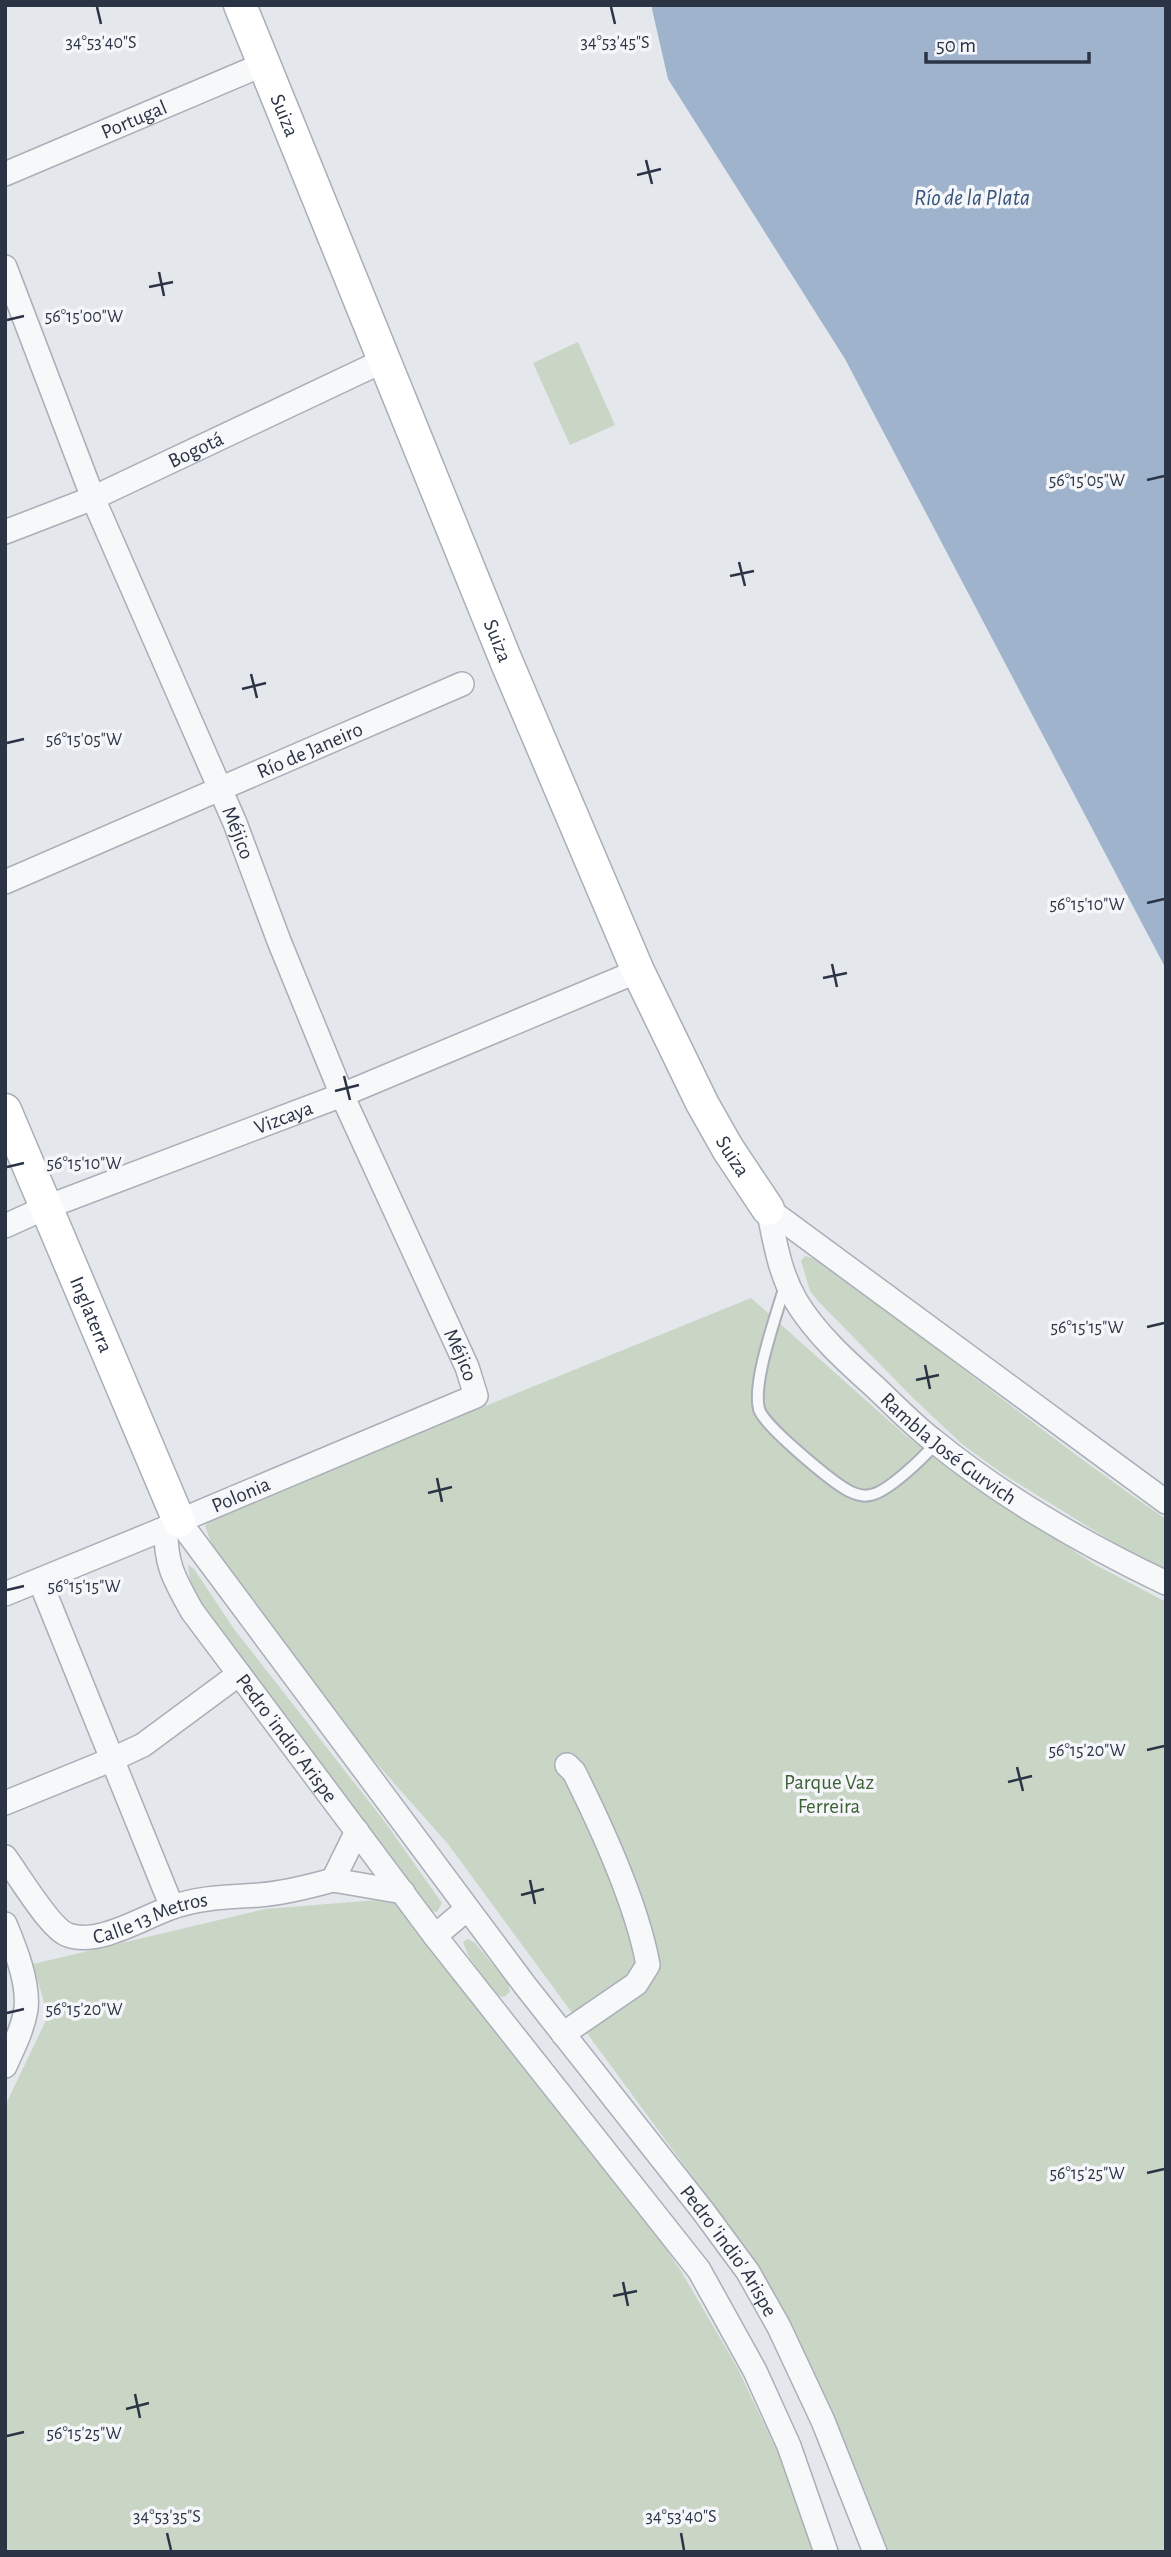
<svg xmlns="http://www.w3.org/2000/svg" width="1171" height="2557" font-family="'Alegreya Sans',sans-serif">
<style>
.green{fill:#c9d6c5}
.water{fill:#9fb4cc}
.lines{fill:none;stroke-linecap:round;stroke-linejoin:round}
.lane-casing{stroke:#a9aeb7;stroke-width:14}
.street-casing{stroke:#a9aeb7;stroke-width:26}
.secondary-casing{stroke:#a9aeb7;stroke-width:35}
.lane{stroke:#f7f8fa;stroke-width:10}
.street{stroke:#f7f8fa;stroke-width:23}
.secondary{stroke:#fff;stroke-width:32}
.ticks{fill:none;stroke:#2b3445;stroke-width:2.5}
.labels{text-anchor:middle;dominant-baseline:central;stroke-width:7;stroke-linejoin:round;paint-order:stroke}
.street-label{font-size:21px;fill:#2b3445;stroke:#f4f6f9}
.park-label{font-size:21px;fill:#3f6138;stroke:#f4f6f9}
.water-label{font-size:23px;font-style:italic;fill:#34527a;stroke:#f4f6f9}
.ticks-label{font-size:18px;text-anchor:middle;fill:#2b3445;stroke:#f4f6f9;stroke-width:7;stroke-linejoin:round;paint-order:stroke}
</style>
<rect width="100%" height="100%" fill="#e4e7ec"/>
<!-- green -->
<path class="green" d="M578 342 615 425 570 445 533 363Z
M805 1256C832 1261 898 1319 922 1338 1003 1399 1082 1462 1166 1519V1575L1003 1474 962 1444 913 1398 818 1301 810 1291 801 1261Z
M751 1298 906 1436 954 1472 1094 1564 1166 1602V2552H877L767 2293 722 2217 448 1844 370 1756 214 1550 205 1526 212 1517Z
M188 1565 194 1569 234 1629 385 1822 442 1903 437 1912 428 1910 215 1627 190 1581Z
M402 1898 643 2215 681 2271 737 2367 785 2468 816 2552H5V2106L48 2016 33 1964 265 1909Z
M468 1939 475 1943 508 1983 510 1992 504 1997 497 1996 469 1957 463 1942Z"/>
<!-- water -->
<path class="water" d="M653 5H1166V969L845 359 668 79 652 9Z"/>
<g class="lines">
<defs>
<path id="lane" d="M785 1285C777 1314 752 1381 759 1409 763 1425 832 1482 849 1491 855 1494 863 1497 870 1495 887 1493 924 1457 936 1443"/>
<g id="street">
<path id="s1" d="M5 174 264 64"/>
<path id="s2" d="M5 267 93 498 235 823 279 941 342 1095 467 1367 476 1396 179 1521 166 1528 5 1594"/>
<path id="s3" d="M5 532 93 498 385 360"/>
<path id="s4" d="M5 882 462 684"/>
<path id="s5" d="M768 1209C775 1241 779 1272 796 1301 816 1334 846 1361 875 1387 894 1405 913 1425 934 1441 1004 1498 1084 1544 1166 1583"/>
<path d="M768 1209 1166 1502"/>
<path id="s6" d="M5 1226 47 1207 342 1095 638 971"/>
<path id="s7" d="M179 1521 524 1984 703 2211 748 2272 779 2327 823 2421 875 2552"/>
<path id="s8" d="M166 1528C165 1565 175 1580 192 1611L435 1936 699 2270 755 2371 789 2446 826 2552"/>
<path d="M40 1581 172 1907"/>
<path d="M5 1803 113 1759 143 1745 239 1674"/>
<path d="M357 1831 333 1880 403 1892"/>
<path id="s9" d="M5 1857C18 1874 50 1929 68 1935 98 1946 142 1918 170 1908 198 1897 230 1897 259 1895 285 1893 308 1887 333 1880"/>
<path d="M5 1924C15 1948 29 1982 26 2009 23 2029 13 2048 5 2066"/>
<path d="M435 1936 467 1909"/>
<path d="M563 2034 636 1984 648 1965C637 1904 602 1828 574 1772L567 1765"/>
</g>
<g id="secondary">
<path id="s10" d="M240 5 507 663 638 971 702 1103 728 1149 768 1209"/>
<path id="s11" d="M5 1110 179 1521"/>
</g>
</defs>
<!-- lane casing -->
<use href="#lane" class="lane-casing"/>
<!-- street casing -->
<use href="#street" class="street-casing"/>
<!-- secondary casing -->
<use href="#secondary" class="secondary-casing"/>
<!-- lane -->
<use href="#lane" class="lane"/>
<!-- street -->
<use href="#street" class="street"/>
<!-- secondary -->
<use href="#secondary" class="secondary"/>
</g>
<!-- ticks -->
<path class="ticks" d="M97 7 101 24M611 7 615 24M646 160 652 184M637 175 661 169M159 272 164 296M149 287 173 282M7 320 24 316M1147 480 1164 476M739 562 745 586M730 576 754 571M251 674 257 698M242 689 266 683M7 743 24 739M1147 903 1164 899M832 964 837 987M823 978 847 973M344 1076 350 1100M335 1091 359 1085M7 1167 24 1163M1147 1327 1164 1323M925 1365 930 1389M916 1380 939 1375M437 1478 442 1502M428 1493 452 1487M7 1590 24 1586M1147 1750 1164 1746M1017 1767 1023 1791M1008 1782 1032 1776M530 1880 535 1904M521 1895 544 1889M7 2013 24 2009M1147 2173 1164 2169M623 2282 628 2306M613 2296 637 2291M135 2394 140 2418M126 2409 149 2403M7 2436 24 2432M167 2533 171 2550M681 2533 684 2550"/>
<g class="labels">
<!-- street labels -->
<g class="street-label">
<text stroke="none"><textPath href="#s10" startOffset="119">Suiza</textPath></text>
<text stroke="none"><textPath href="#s1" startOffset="140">Portugal</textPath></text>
<text stroke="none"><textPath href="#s3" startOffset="208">Bogotá</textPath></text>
<text stroke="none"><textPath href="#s10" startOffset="686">Suiza</textPath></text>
<text stroke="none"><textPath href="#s4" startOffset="332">Río de Janeiro</textPath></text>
<text stroke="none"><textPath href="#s2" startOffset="612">Méjico</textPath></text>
<text stroke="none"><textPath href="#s6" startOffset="299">Vizcaya</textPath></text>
<text stroke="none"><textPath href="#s10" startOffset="1253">Suiza</textPath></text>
<text stroke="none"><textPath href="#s11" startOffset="222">Inglaterra</textPath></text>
<text stroke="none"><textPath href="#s2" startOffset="1180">Méjico</textPath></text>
<text stroke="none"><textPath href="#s5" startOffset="310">Rambla José Gurvich</textPath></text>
<text transform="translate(241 1495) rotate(-23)">Polonia</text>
<text stroke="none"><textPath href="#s8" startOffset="247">Pedro 'indio' Arispe</textPath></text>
<text stroke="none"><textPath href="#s9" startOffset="187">Calle 13 Metros</textPath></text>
<text stroke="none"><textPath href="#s7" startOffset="914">Pedro 'indio' Arispe</textPath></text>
</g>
<!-- park labels -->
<g class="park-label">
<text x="829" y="1782">Parque Vaz<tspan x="829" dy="24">Ferreira</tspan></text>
</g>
<!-- water labels -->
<g class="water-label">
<text x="972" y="198">Río de la Plata</text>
</g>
</g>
<g class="ticks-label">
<text x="101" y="48">34°53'40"S</text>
<text x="615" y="48">34°53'45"S</text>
<text x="84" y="322">56°15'00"W</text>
<text x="1087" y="486">56°15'05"W</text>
<text x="84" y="745">56°15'05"W</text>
<text x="1087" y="910">56°15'10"W</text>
<text x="84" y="1169">56°15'10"W</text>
<text x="1087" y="1333">56°15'15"W</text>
<text x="84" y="1592">56°15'15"W</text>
<text x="1087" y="1756">56°15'20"W</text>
<text x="84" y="2015">56°15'20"W</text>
<text x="1087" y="2179">56°15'25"W</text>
<text x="84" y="2439">56°15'25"W</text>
<text x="167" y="2522">34°53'35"S</text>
<text x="681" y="2522">34°53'40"S</text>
</g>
<!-- border -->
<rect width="1171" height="2557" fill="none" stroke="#2b3445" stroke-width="14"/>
<!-- scale -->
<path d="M926 52v10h163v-10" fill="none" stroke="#2b3445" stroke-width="3.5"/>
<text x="936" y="52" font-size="21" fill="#2b3445" stroke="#f4f6f9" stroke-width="5" paint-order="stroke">50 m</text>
</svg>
